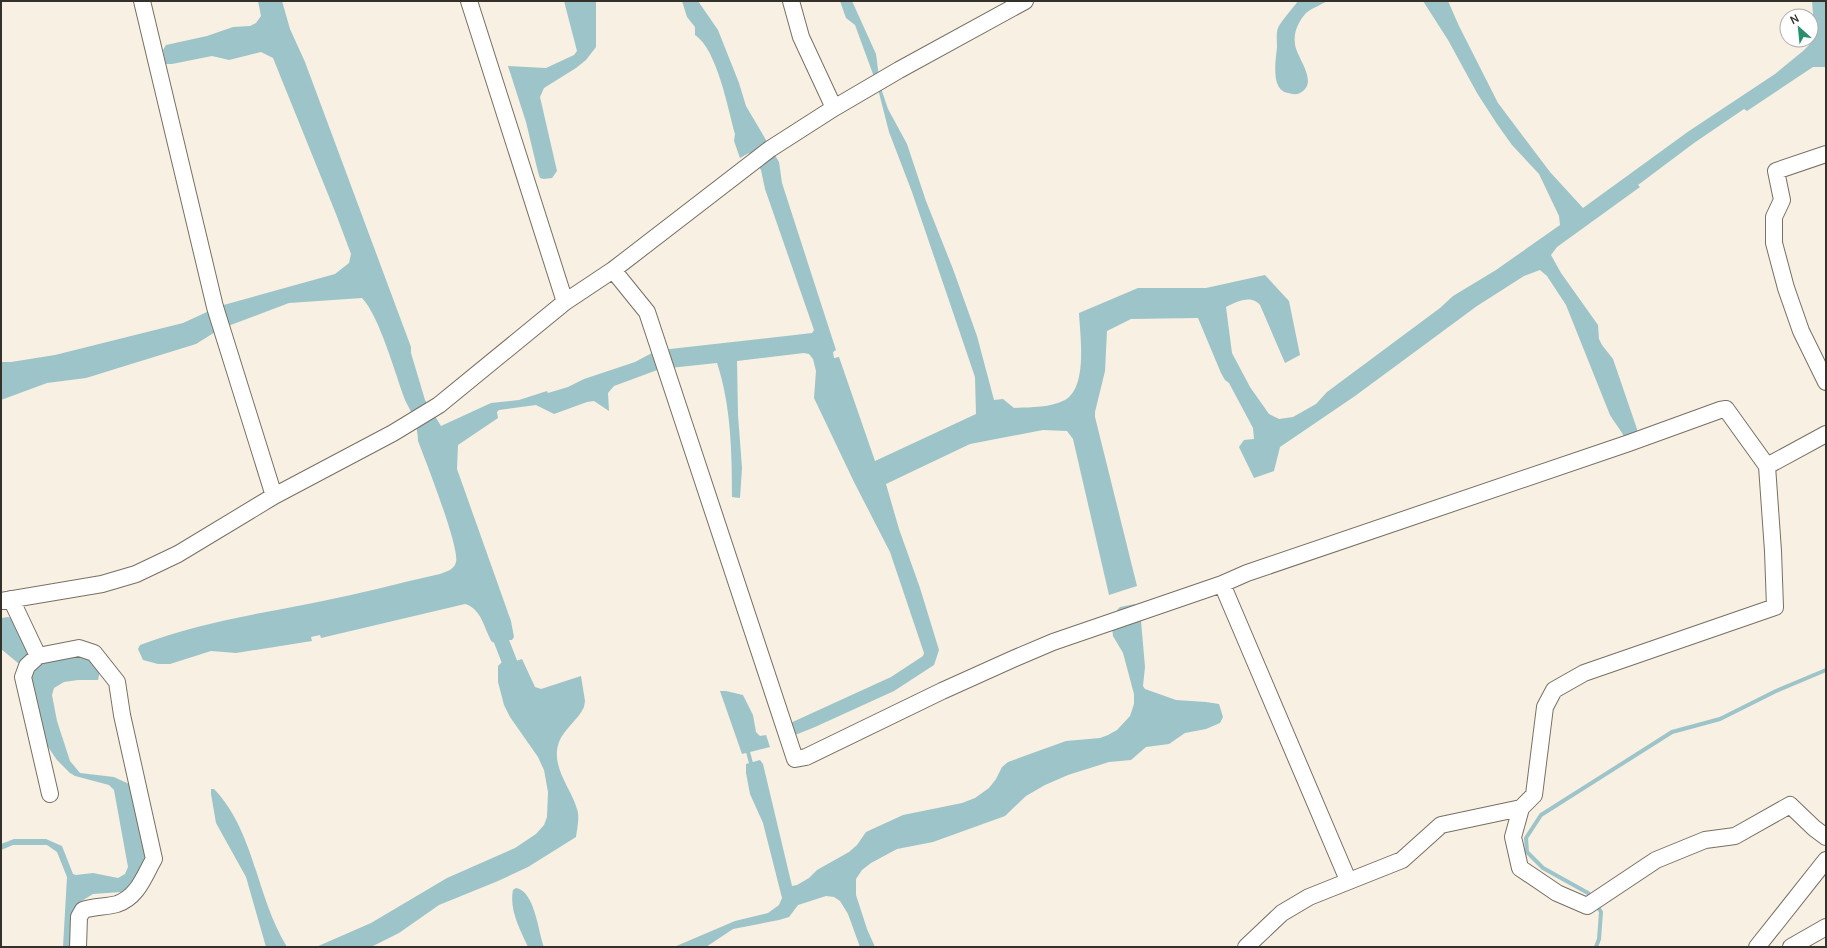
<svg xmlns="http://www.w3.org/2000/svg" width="1827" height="948" font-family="Manrope,sans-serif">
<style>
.water{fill:#9cc4c9}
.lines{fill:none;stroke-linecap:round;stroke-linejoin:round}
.stream{stroke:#9cc4c9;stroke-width:4}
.canal{stroke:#9cc4c9;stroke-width:15}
.minor-casing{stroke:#777063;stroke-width:18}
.minor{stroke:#fff;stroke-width:16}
</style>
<rect width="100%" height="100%" fill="#f8f0e2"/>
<!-- water -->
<path class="water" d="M258 1H282L290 29 305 62 411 347V353L425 400 441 426 491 403 519 400 547 391 548 393 568 387 584 379 635 362 650 354 670 349 812 333 814 330 765 189 761 170 749 153 740 158 734 141 735 134C728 109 717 49 695 35V27L687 17 682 1H698L718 30 739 83 746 106 779 162 782 183 836 350 833 352 834 358 839 357 875 461 976 414 975 377 912 192 889 132 877 85 855 25 846 18 840 1H852L876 54 880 85 888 109 907 144 926 201 953 269 977 336 994 400 1003 399 1014 408C1030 407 1050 408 1065 400 1088 387 1080 335 1079 313L1138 288H1206L1265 275 1289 301 1300 355 1285 363 1260 305C1251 294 1236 302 1226 307L1232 353 1250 387 1269 414 1279 419 1293 417 1316 404 1327 392 1440 308 1453 296 1496 270 1560 225 1559 216 1539 174 1512 145 1497 124 1477 93 1448 40 1423 1H1448L1459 26 1498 103 1550 172 1583 208 1689 131 1775 74 1803 51 1809 45 1814 27 1812 1H1826V67H1813L1747 111 1744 109 1694 143 1638 185 1640 187 1557 247 1551 255 1561 273 1598 325 1599 339 1602 345 1613 359 1637 429V440L1627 444C1624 433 1616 425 1610 415L1566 305 1547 276 1540 270 1524 276 1477 306 1355 396 1280 447 1274 471 1254 478 1239 447 1244 440 1254 439 1253 428 1229 383 1225 380 1221 373 1198 318 1131 319 1107 331 1105 371 1095 412V417L1137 586 1109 595 1073 439 1067 431 1043 430 970 444 886 484 899 529 920 588 939 650 934 665 894 691 815 727 790 737 786 725 891 677 923 656 924 653 890 552 854 482 814 398 816 371 813 359 809 354 804 353 737 361 738 415 742 468 740 498 732 497C732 453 731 405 717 363L660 369 614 386 608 393 609 411 594 401 587 402 554 414 536 405 499 410 497 412 498 418 458 445 457 469 511 621 514 637 512 640H503L496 643 492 642C484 629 482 609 465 604L321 638 320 635 311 637 312 641 236 653 211 651 170 664H158L143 660 138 649 140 645C197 623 258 614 318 602 359 594 399 583 440 574 447 571 454 570 456 562 460 548 425 459 418 441 418 426 412 413 405 400 396 376 379 315 362 298L289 303 220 329 196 344 86 378 47 383 1 400V362H11L55 355 183 323 220 306 335 274 349 263 351 254 336 214 273 58 261 52 229 60 212 56 172 64H166L163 50 166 45 207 36 233 27 250 26 256 23 261 16Z
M564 1H596V47L586 60 576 68 544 88 540 97 557 171 552 178 544 179 540 178 538 172 526 122 508 66 546 68 574 55 577 51Z
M1298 1H1327C1321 5 1312 8 1306 13 1299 21 1293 32 1295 44 1296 57 1320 83 1300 93 1296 95 1292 94 1288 93 1270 90 1276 59 1277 47 1277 41 1276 33 1278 28 1281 21 1293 8 1298 1Z
M1135 604 1141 621 1145 667 1143 686 1145 689 1176 700 1206 702 1219 704 1223 717 1220 723 1206 729 1185 733 1169 744 1146 747 1131 760 1109 762 1068 775 1045 785 1026 796 1005 816 933 842 897 849 871 863 862 870 856 879V895L867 929 875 947H860L848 914 840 901 834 897 826 896 798 905 789 917 779 920 733 929 706 947H674L735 921 768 913 779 905 782 898 763 823 750 794 746 773V764L760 760 763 764 792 886 797 885 809 878 817 870 849 852 857 845 866 832 903 815 962 803 975 798 989 788 996 779 1002 767 1008 762 1066 741 1100 738 1108 735 1117 730 1130 716 1134 704V694L1123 653 1113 636 1112 627 1117 610 1120 607Z
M8 617 12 618 27 649V656L21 663H18L1 649V618Z
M78 655 91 659 100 671 98 680H78L64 682 54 688 52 695 57 721 70 761 80 773 114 777 129 784 141 835 146 863 134 884 121 892 93 894 80 902 71 947H63L67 877 57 852 47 845H13L1 850V844L14 839H46L62 846 73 874 76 875 93 873 118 878 125 874 128 867 114 790 109 785 75 776 70 773 57 760 44 741 31 676 36 665 47 661Z
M509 655 516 661 522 659 535 687 541 689 581 676 585 701 584 707C578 720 564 729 559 742 550 766 571 788 577 809 580 817 577 829 576 837L528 867 498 881 439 905 399 933 371 947H316L371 923 447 878 515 848 536 834 544 825 547 817 548 792 544 770 538 757 510 717 504 705 498 682V666Z
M720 691H726L743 695 753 715 756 732 760 736 766 735 770 747 742 754Z
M211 789H214C255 832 256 897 287 947H266L246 877 216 823 211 794Z
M516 888C535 891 538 932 544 947H528C520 929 509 910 513 890Z"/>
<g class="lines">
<!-- stream -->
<path class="stream" d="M747 748 752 767
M1592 898 1588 893 1543 868 1527 852 1526 838 1541 815 1672 732 1720 719 1776 691 1826 670
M1596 904 1601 912 1599 939 1596 947"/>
<!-- canal -->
<path class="canal" d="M494 622 515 676"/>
<defs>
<path id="minor" d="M142 1 215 307 274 496
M469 1 565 302
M791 1 801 37 834 108
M1826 154 1776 171 1782 200 1774 217V243L1786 288 1801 331 1826 382
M613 270 647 312 795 759 806 757 942 691 1013 659 1053 642 1222 584 1247 573 1629 443 1720 410 1726 409 1767 466 1773 551 1775 607 1584 673 1554 690 1545 707 1534 795 1521 808 1513 837 1520 868 1557 893 1587 906 1656 860 1705 840 1735 836 1790 805 1814 828 1826 837
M1767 466 1826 434
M1222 584 1348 880
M11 599 38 656 79 648 94 653 117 682 122 715 154 859C144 876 138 897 117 904 107 907 94 906 83 910L79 917 78 947
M1 601 102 584 136 574 178 554 274 496 393 433 439 405 565 302 613 270 770 149 834 108 899 70 1025 1
M38 656 27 666 23 677 50 794
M1246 947 1282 913 1309 897 1402 860 1441 825 1521 808
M1757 947 1826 860
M1791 947 1826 927"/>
</defs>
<!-- minor casing -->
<use href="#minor" class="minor-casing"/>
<!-- minor -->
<use href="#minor" class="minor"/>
</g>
<!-- border -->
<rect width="1827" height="948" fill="none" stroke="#34312b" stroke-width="4"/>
<!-- north arrow -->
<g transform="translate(1799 28) rotate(333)"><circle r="19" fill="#ffffff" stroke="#aeadaa"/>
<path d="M0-3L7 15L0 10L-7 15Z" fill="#28906c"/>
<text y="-6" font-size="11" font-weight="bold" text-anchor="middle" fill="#34312b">N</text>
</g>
</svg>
